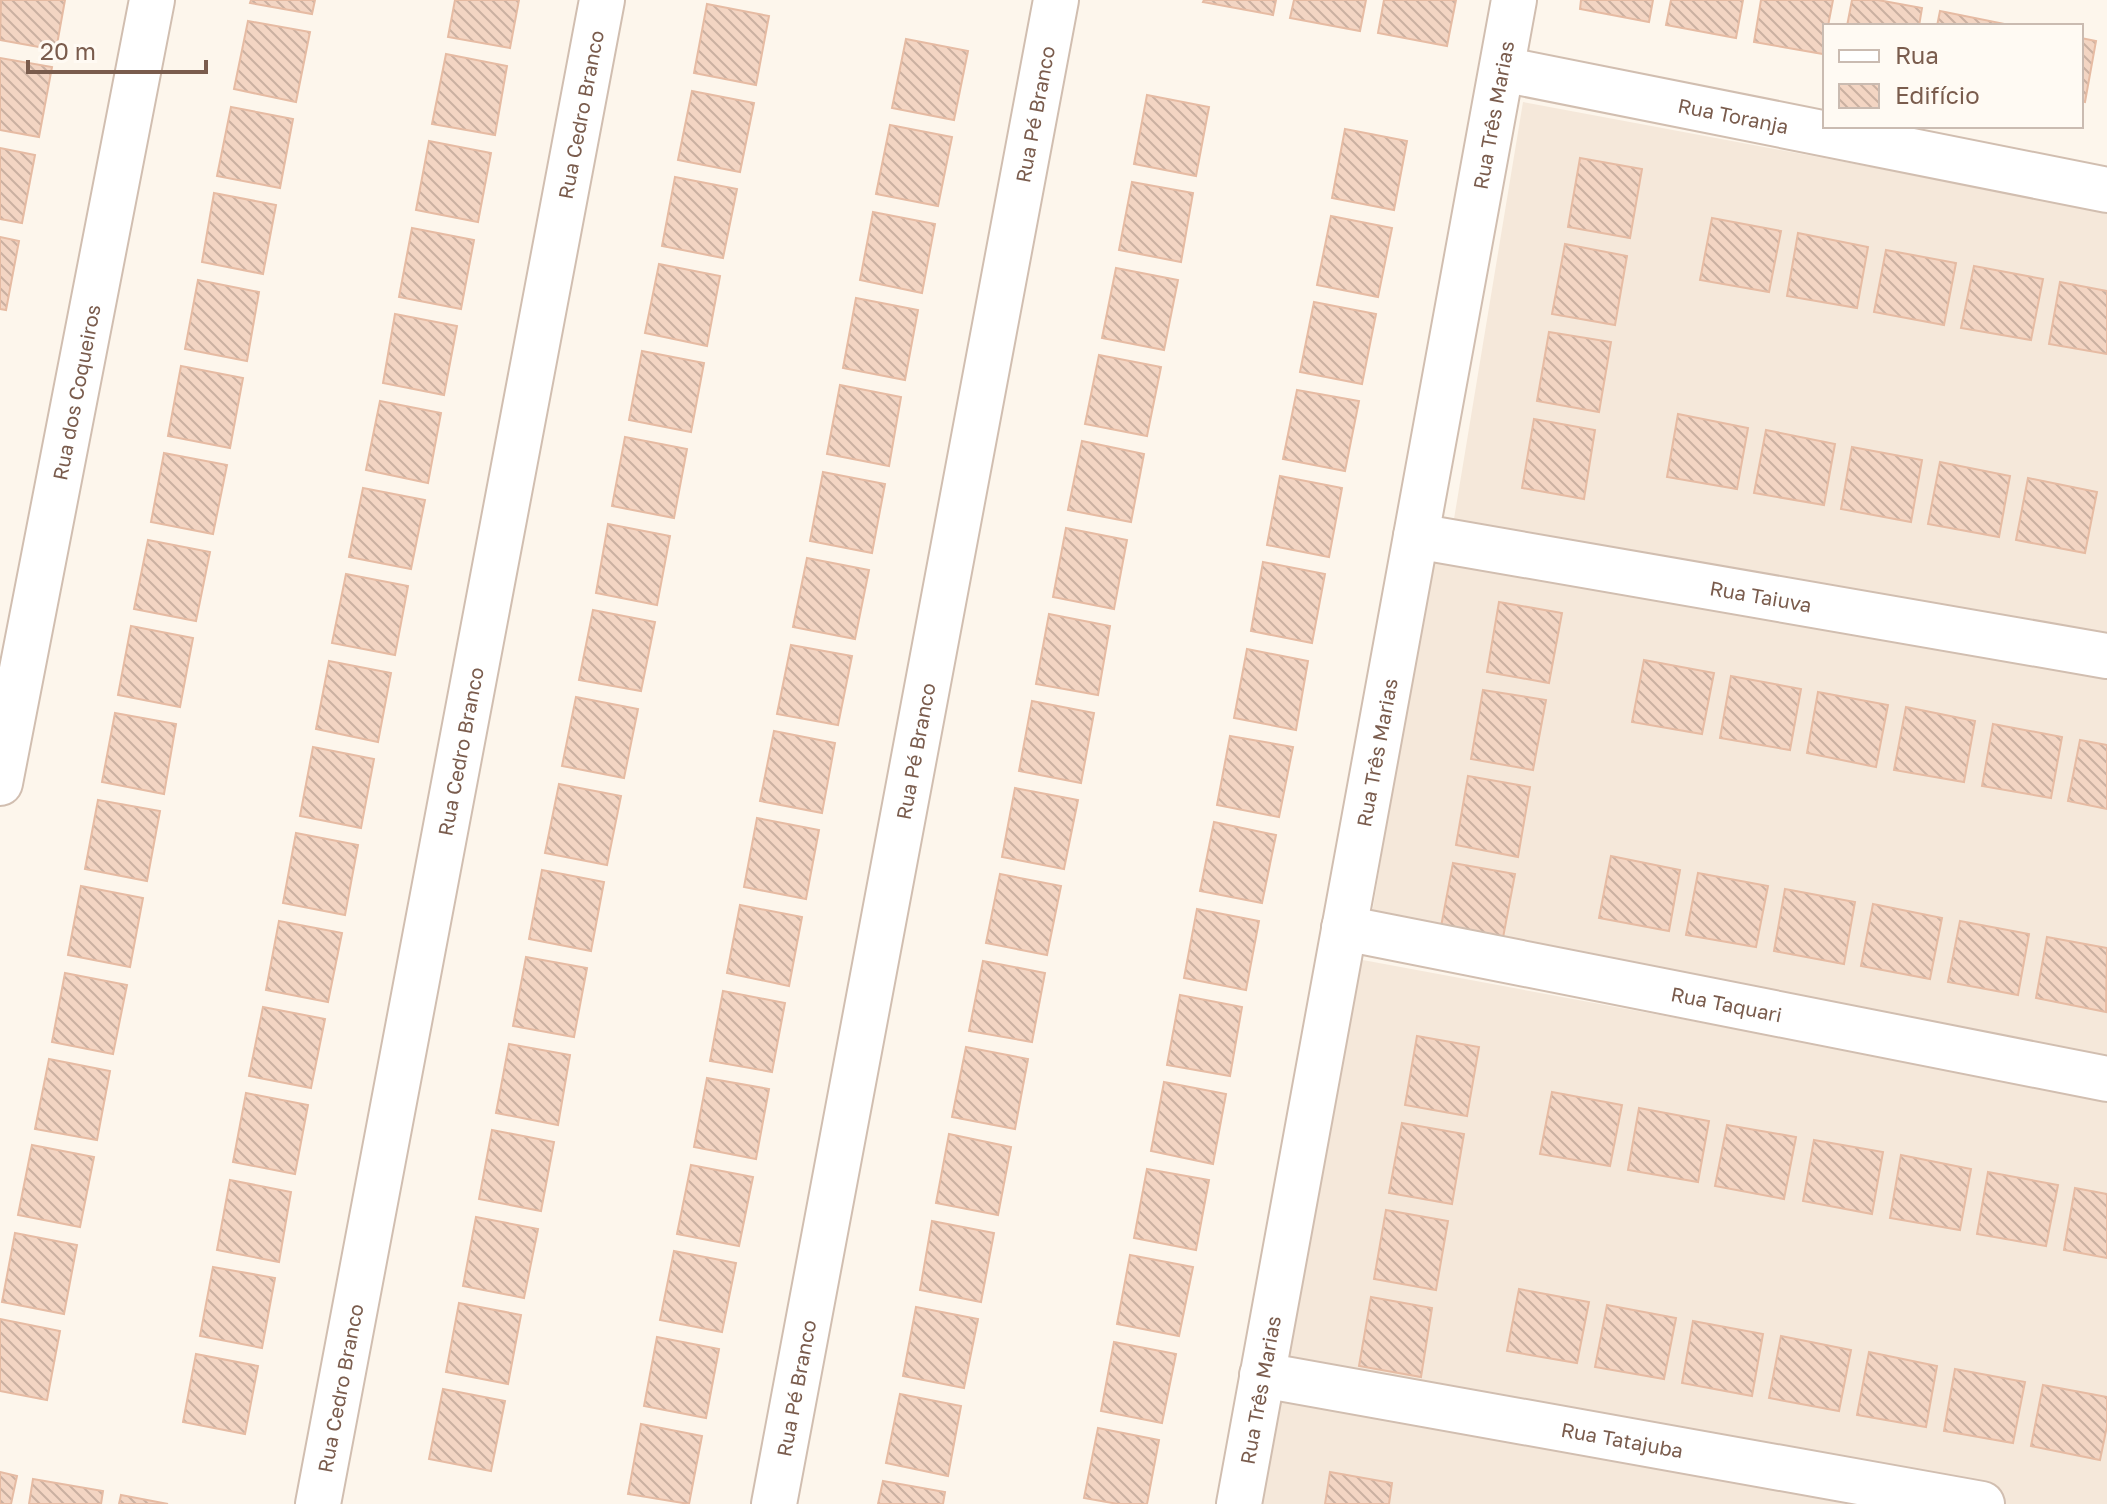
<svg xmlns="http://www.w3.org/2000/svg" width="2107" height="1504" font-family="'Golos Text',sans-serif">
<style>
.residential{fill:#f5e8da}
.building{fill:url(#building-back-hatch);stroke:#e6bba3;stroke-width:2}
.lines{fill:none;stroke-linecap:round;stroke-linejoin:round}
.minor-casing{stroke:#d1beb0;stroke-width:48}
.minor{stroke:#fff;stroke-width:44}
.labels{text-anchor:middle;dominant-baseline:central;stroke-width:6;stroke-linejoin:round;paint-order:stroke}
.street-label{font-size:20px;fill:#7a5c4d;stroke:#fffaf3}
</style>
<defs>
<pattern id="building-back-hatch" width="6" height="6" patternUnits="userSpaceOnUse" patternTransform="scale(2)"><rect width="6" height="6" fill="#f3d5c3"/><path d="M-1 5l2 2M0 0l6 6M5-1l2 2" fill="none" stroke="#cab0a1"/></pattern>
</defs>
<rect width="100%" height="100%" fill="#fdf6ec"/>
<!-- residential -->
<path class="residential" d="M1523 102 2107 211V639L1454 519Z
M1436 527 2107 652V1080L1367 944Z
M1352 958 2107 1098V1504H1985L1283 1375Z
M1261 1395 1848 1504H1243Z"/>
<!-- building -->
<path class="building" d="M1 0H65L56 50 0 40Z
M251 0H315L312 14 250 3Z
M455 0H519L510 48 448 37Z
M1204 0H1276L1273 15 1203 2Z
M1294 0H1366L1360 31 1290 18Z
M1384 0H1456L1447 46 1378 33Z
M1581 0H1653L1649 22 1580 9Z
M1671 0H1743L1736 38 1666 25Z
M1761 0H1833L1828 26H1825L1823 54 1754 42Z
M1852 0H1878L1922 8 1919 26H1847Z
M707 4 769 16 756 85 694 73Z
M1940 11 2010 25 2009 26H1937Z
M248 21 310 32 296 102 234 89Z
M2081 38 2096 41 2085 102 2081 101Z
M906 39 968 51 954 120 892 108Z
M446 54 507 66 495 135 432 124Z
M0 58 52 67 39 137 0 130Z
M692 91 754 103 740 172 678 160Z
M1147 95 1209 107 1196 176 1134 164Z
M231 107 293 119 280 188 217 176Z
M890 125 952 137 938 206 876 194Z
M1345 129 1407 141 1394 210 1332 198Z
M429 141 491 153 478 222 416 210Z
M0 148 35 155 22 223 0 219Z
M1580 158 1642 169 1630 238 1568 227Z
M675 177 737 189 723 258 662 246Z
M1132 182 1193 193 1181 262 1119 250Z
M214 193 276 205 263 274 202 262Z
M873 212 935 224 922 293 860 280Z
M1331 216 1392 228 1378 297 1317 285Z
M1712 218 1781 231 1769 292 1700 280Z
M412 228 474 240 461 309 399 297Z
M1798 233 1868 247 1857 308 1787 296Z
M0 237 19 241 6 310 0 309Z
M1565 244 1627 256 1615 325 1552 314Z
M1886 250 1956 263 1944 325 1874 312Z
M659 264 720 276 707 346 645 333Z
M1974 266 2043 279 2031 340 1961 328Z
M1116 268 1178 280 1164 350 1102 338Z
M198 280 259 292 247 361 185 349Z
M2060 282 2107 291V354L2049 344Z
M856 298 918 310 905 380 843 368Z
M1314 302 1376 314 1362 384 1300 372Z
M395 314 457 326 444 395 383 383Z
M1549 332 1611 342 1599 412 1537 401Z
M642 351 704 363 691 432 629 420Z
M1099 355 1161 367 1147 436 1085 424Z
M181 366 243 378 230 448 168 436Z
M840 385 901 397 889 466 827 454Z
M1297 390 1359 401 1345 471 1283 459Z
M380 401 441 413 428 483 366 470Z
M1678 414 1748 428 1737 489 1667 477Z
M1534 419 1595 430 1584 499 1522 488Z
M1766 430 1835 444 1824 505 1754 493Z
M625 437 687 449 674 518 612 506Z
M1082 441 1144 454 1131 522 1068 510Z
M1852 447 1922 460 1911 522 1841 509Z
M164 453 227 465 213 534 151 522Z
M1940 462 2010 476 1999 537 1928 524Z
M823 472 885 484 872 553 810 541Z
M1280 476 1342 488 1329 557 1267 545Z
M2028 478 2097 492 2085 553 2016 540Z
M363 488 425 500 411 569 349 557Z
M608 524 670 536 657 605 596 593Z
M1066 528 1127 540 1114 609 1053 597Z
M148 540 210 552 196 621 134 609Z
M807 558 869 570 855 639 793 627Z
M1263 562 1325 574 1312 643 1251 631Z
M346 574 408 586 395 655 332 643Z
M1499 602 1562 613 1549 683 1487 672Z
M593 610 655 622 641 691 579 680Z
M1049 614 1110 626 1098 695 1036 684Z
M131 626 193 638 180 707 118 695Z
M791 645 852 656 838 725 777 714Z
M1247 649 1308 661 1296 730 1234 718Z
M1644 660 1714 673 1702 734 1632 722Z
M329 661 391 673 378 742 316 729Z
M1731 676 1801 689 1790 750 1720 738Z
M1483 690 1546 700 1533 770 1471 759Z
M1818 692 1888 705 1876 767 1807 753Z
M576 697 638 709 624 778 562 766Z
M1032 701 1094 713 1081 783 1019 771Z
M1906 707 1975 721 1964 782 1894 770Z
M115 713 176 724 164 794 102 782Z
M1993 724 2062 737 2051 798 1982 786Z
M774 731 835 743 822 813 760 801Z
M1230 736 1293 747 1279 817 1217 805Z
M2080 740 2107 745V809L2068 801Z
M313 747 374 759 361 828 300 816Z
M1468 776 1530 787 1518 857 1456 845Z
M559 784 621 796 607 865 545 853Z
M1015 788 1078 800 1064 869 1002 857Z
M98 800 160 811 147 881 85 869Z
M757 818 819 830 806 899 744 887Z
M1214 822 1276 835 1262 903 1200 891Z
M296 833 358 845 345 915 283 903Z
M1611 856 1680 870 1669 931 1599 918Z
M1453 863 1515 874 1502 943 1440 932Z
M542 870 604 882 591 951 529 939Z
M1698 873 1768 886 1756 947 1686 935Z
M1000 874 1061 886 1047 955 986 943Z
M81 886 143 898 130 967 68 955Z
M1785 889 1855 902 1844 964 1774 951Z
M1873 904 1942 918 1930 979 1861 966Z
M740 905 802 917 789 986 727 973Z
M1197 909 1259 921 1246 990 1184 978Z
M279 921 342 933 328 1002 266 990Z
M1960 921 2029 934 2018 995 1948 982Z
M2047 937 2107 948 2106 1012 2036 998Z
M526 957 587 968 574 1037 513 1026Z
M983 961 1045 973 1032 1042 969 1031Z
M65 973 127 985 113 1054 52 1042Z
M723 991 785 1003 772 1072 710 1061Z
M1180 995 1242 1007 1230 1076 1167 1065Z
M263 1007 325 1019 311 1088 249 1076Z
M1417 1036 1479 1047 1467 1116 1405 1105Z
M509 1044 570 1055 558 1125 496 1113Z
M966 1047 1028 1059 1015 1129 952 1117Z
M49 1059 110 1071 97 1140 35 1129Z
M707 1078 769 1089 756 1159 694 1147Z
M1164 1082 1226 1094 1213 1164 1151 1151Z
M1552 1092 1622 1105 1610 1166 1540 1154Z
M246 1093 308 1105 295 1174 233 1162Z
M1639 1108 1709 1121 1698 1182 1628 1170Z
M1402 1123 1464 1134 1452 1204 1389 1193Z
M1727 1125 1796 1137 1784 1199 1715 1186Z
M492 1130 554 1142 541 1211 479 1199Z
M949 1134 1011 1147 998 1215 936 1203Z
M1814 1140 1883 1152 1872 1214 1803 1201Z
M32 1145 94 1157 80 1227 18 1215Z
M1901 1155 1971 1169 1960 1230 1890 1218Z
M691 1165 753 1177 739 1246 677 1234Z
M1147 1169 1209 1180 1196 1250 1134 1238Z
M1988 1172 2058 1185 2046 1246 1977 1234Z
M230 1180 291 1192 279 1262 217 1250Z
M2075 1188 2107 1194V1258L2064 1250Z
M1386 1210 1448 1221 1436 1290 1374 1279Z
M476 1217 538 1229 524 1298 463 1286Z
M932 1221 994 1233 981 1302 920 1290Z
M15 1233 77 1245 64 1314 2 1302Z
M674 1251 736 1263 722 1332 660 1320Z
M1130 1255 1193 1267 1179 1336 1117 1324Z
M213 1267 275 1278 262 1348 200 1336Z
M1519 1289 1589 1302 1577 1363 1507 1351Z
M1371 1297 1432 1308 1421 1377 1359 1366Z
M459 1303 521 1315 508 1384 446 1372Z
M1607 1305 1676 1318 1664 1379 1595 1367Z
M916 1307 978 1319 964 1388 903 1376Z
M0 1319 60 1331 47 1400 0 1391Z
M1693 1321 1763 1334 1752 1396 1682 1383Z
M1781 1336 1851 1350 1839 1411 1769 1398Z
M657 1337 719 1349 706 1418 644 1406Z
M1114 1342 1176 1354 1162 1423 1101 1411Z
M1869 1352 1937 1366 1926 1427 1857 1415Z
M196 1354 258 1366 245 1434 183 1422Z
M1955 1369 2025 1382 2013 1443 1944 1431Z
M2043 1385 2107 1397V1426L2100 1460 2031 1446Z
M443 1389 505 1401 491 1471 429 1459Z
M900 1394 961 1406 948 1476 886 1463Z
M641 1424 702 1436 689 1504 628 1494Z
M1098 1428 1159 1440 1147 1504H1118L1084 1498Z
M0 1472 17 1476 11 1504H0Z
M1330 1472 1392 1483 1389 1504H1325Z
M33 1479 103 1491 101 1504H29Z
M883 1481 945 1492 943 1504H878Z
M121 1495 168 1504H119Z"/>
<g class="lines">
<defs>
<g id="minor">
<path id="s1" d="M1502 69 2107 190"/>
<path id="s2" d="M1416 536 2107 656"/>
<path id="s3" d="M0 783 152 0"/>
<path id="s4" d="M1344 928 2107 1079"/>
<path id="s5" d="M1262 1375 1982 1504"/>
<path id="s6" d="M318 1504 602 0"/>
<path id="s7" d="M774 1504 1056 0"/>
<path id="s8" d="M1239 1504 1514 0"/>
</g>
</defs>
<!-- minor casing -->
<use href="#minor" class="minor-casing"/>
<!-- minor -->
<use href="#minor" class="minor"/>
</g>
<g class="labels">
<!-- street labels -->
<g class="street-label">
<text stroke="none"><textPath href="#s6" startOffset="1414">Rua Cedro Branco</textPath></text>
<text stroke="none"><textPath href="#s7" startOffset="1414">Rua Pé Branco</textPath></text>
<text stroke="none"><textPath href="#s8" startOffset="1412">Rua Três Marias</textPath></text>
<text stroke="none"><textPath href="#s1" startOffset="236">Rua Toranja</textPath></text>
<text stroke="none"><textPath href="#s3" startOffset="398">Rua dos Coqueiros</textPath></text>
<text stroke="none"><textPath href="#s2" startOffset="350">Rua Taiuva</textPath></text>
<text stroke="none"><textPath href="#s6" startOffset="766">Rua Cedro Branco</textPath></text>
<text stroke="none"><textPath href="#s7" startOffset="766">Rua Pé Branco</textPath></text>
<text stroke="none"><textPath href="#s8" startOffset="764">Rua Três Marias</textPath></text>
<text stroke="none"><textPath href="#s4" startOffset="390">Rua Taquari</textPath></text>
<text stroke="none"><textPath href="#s6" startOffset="118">Rua Cedro Branco</textPath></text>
<text stroke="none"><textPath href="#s7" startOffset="118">Rua Pé Branco</textPath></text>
<text stroke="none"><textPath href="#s8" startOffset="116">Rua Três Marias</textPath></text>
<text stroke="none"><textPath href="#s5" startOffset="366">Rua Tatajuba</textPath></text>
</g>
</g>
<!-- legend -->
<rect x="1823" y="24" width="260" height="104" fill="#fffaf3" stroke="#cabbb1" stroke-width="2"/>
<rect x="1839" y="50" width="40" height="12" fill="#ffffff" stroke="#cabbb1" stroke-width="2"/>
<text x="1895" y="64" font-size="24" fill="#7a5c4d">Rua</text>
<rect x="1839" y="84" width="40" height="24" fill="url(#building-back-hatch)" stroke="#cabbb1" stroke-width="2"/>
<text x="1895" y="104" font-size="24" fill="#7a5c4d">Edifício</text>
<!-- scale -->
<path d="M28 60v12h178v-12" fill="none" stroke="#7a5c4d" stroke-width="4"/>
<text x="40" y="60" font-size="24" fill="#7a5c4d" stroke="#fffaf3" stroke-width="6" paint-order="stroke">20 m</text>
</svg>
